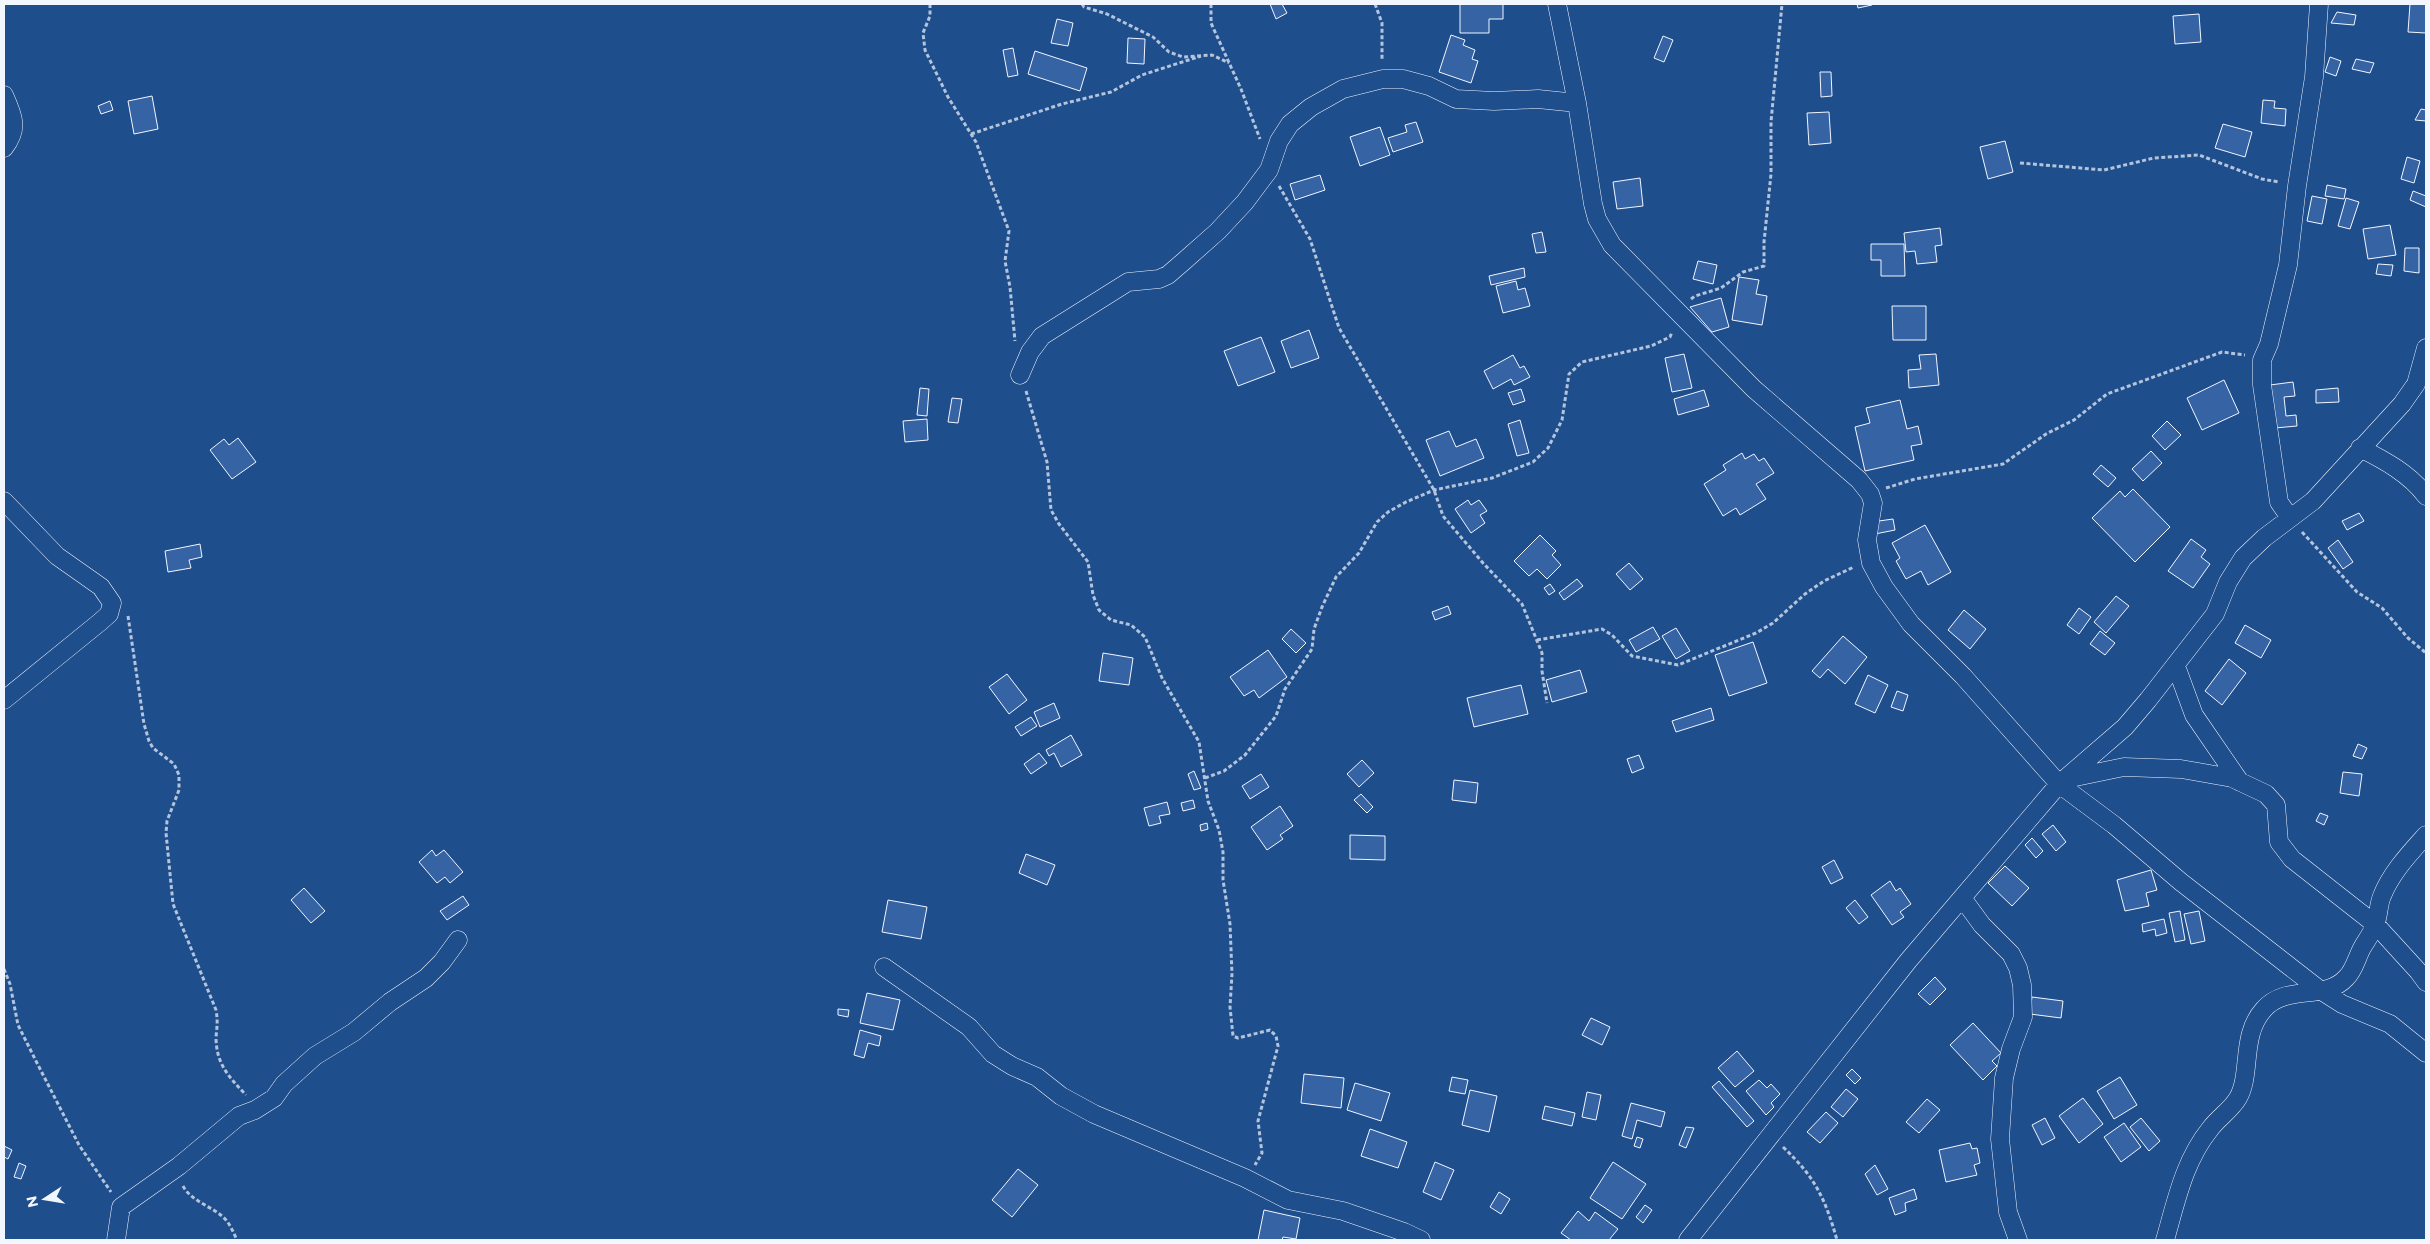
<svg xmlns="http://www.w3.org/2000/svg" width="2430" height="1244" font-family="Montserrat,sans-serif">
<style>
.building{fill:#3563a3;stroke:#f2f6ff}
.lines{fill:none;stroke-linecap:round;stroke-linejoin:round}
.minor-casing{stroke:#f2f6ff;stroke-width:19}
.path{stroke:#b3c4dc;stroke-width:3;stroke-dasharray:4 2.5;stroke-linecap:butt}
.minor{stroke:#1f4e8c;stroke-width:18}
</style>
<rect width="100%" height="100%" fill="#1f4e8c"/>
<!-- building -->
<path class="building" d="M1270 4H1282L1287 13 1276 19Z
M1460 4H1503V19H1489V33H1460Z
M1857 4H1872V5L1858 8Z
M2410 4H2426V33L2408 32Z
M2337 12 2356 15 2354 25 2331 23Z
M2199 14 2201 42 2175 44 2173 16Z
M1057 19 1073 23 1068 46 1051 43Z
M1451 35 1465 40 1463 45 1475 50 1472 59 1478 61 1471 83 1439 72Z
M1663 36 1673 40 1664 62 1654 58Z
M1128 38 1145 39 1144 64 1127 63Z
M1013 48 1018 75 1008 77 1003 50Z
M1035 51 1087 68 1080 91 1028 74Z
M2330 57 2341 61 2336 76 2325 72Z
M2356 59 2374 63 2370 73 2352 69Z
M1820 72H1831L1832 96 1821 97Z
M152 96 158 129 134 134 128 101Z
M2263 100 2275 101 2274 108 2286 109 2285 126 2261 123Z
M110 101 113 110 101 114 98 106Z
M2421 109 2426 110V121L2415 120Z
M1829 112 1831 143 1809 145 1807 113Z
M1416 122 1423 142 1393 152 1388 138 1407 132 1405 125Z
M2223 124 2252 132 2245 157 2215 148Z
M1380 127 1390 155 1360 166 1350 137Z
M2005 141 2013 172 1988 179 1980 147Z
M2407 157 2420 161 2414 183 2401 179Z
M1320 175 1325 190 1295 200 1290 184Z
M1640 178 1643 206 1617 209 1613 182Z
M2327 185 2346 189 2344 199 2325 196Z
M2413 191 2426 196V207L2410 200Z
M2312 196 2327 199 2322 224 2307 221Z
M2346 198 2359 202 2350 229 2338 226Z
M2390 225 2396 255 2368 259 2363 229Z
M1940 228 1942 245 1935 246 1937 262 1917 264 1915 251 1906 252 1904 233Z
M1542 232 1546 252 1536 253 1532 234Z
M1871 244H1904L1905 276H1881V260H1871Z
M2405 248H2419V273L2404 271Z
M1698 261 1717 265 1713 284 1693 279Z
M2378 264 2393 265 2391 276 2376 274Z
M1524 268 1525 277 1491 285 1489 276Z
M1739 277 1759 280 1756 294 1767 296 1762 325 1732 320Z
M1516 281 1518 290 1525 288 1530 306 1503 313 1496 286Z
M1721 298 1729 327 1712 332 1690 307Z
M1892 306H1926V340H1893Z
M1309 330 1319 358 1291 368 1281 341Z
M1261 337 1275 372 1238 386 1224 351Z
M1684 354 1692 388 1672 392 1665 358Z
M1936 354 1939 385 1909 388 1908 370 1921 369 1919 355Z
M1513 355 1520 368 1524 366 1530 377 1514 385 1511 379 1493 389 1484 371Z
M2224 380 2239 413 2202 430 2187 398Z
M2293 382 2295 396 2284 397 2286 416 2296 415 2297 426 2275 428 2270 385Z
M920 388 929 389 927 416 917 415Z
M2338 388 2339 402 2316 403V390Z
M1521 389 1525 401 1513 405 1508 393Z
M1704 390 1709 406 1678 415 1674 399Z
M952 398 962 399 958 423 948 422Z
M1900 400 1907 429 1918 426 1922 444 1911 446 1914 460 1865 471 1855 427 1870 423 1866 408Z
M927 419 928 440 905 442 903 421Z
M1520 420 1529 453 1517 456 1508 424Z
M2167 421 2181 435 2165 450 2152 436Z
M1449 431 1456 447 1476 439 1484 458 1440 476 1426 440Z
M238 438 256 462 232 479 210 450 224 439 229 445Z
M2151 451 2162 463 2143 481 2132 469Z
M1742 453 1745 459 1754 454 1759 461 1764 458 1774 473 1756 484 1766 499 1740 515 1736 508 1723 516 1704 484 1726 470 1723 465Z
M2101 465 2116 478 2108 487 2093 474Z
M2133 489 2170 527 2135 562 2092 518 2120 491 2125 497Z
M1468 500 1471 505 1479 500 1487 511 1480 515 1485 523 1471 533 1455 509Z
M2359 513 2364 521 2347 530 2342 521Z
M1893 519 1895 530 1875 534 1872 522Z
M1925 525 1951 572 1928 585 1921 571 1906 579 1896 561 1900 558 1892 543Z
M1540 535 1556 551 1552 555 1561 565 1547 579 1537 569 1529 576 1514 561Z
M2191 539 2206 550 2201 557 2210 564 2193 588 2168 571Z
M2338 540 2353 562 2343 569 2328 548Z
M200 544 202 557 189 560 191 568 168 572 165 551Z
M1629 563 1643 579 1630 590 1616 574Z
M1577 579 1583 586 1564 600 1559 593Z
M1550 584 1555 591 1549 595 1544 588Z
M2116 596 2129 606 2106 633 2094 622Z
M1448 606 1451 614 1435 620 1432 612Z
M2079 608 2091 617 2079 634 2067 625Z
M1964 610 1986 629 1970 649 1948 630Z
M2245 625 2271 640 2261 658 2235 643Z
M1653 627 1660 639 1636 652 1629 640Z
M1676 628 1690 651 1676 659 1662 636Z
M1291 629 1306 643 1296 653 1282 639Z
M2100 631 2115 643 2105 655 2090 644Z
M1843 636 1867 657 1845 684 1828 669 1820 678 1812 671Z
M1753 642 1767 683 1729 696 1715 655Z
M1268 650 1287 677 1259 698 1254 690 1244 696 1230 677Z
M1103 653 1133 658 1129 685 1099 681Z
M2229 659 2246 673 2222 705 2205 691Z
M1580 670 1587 692 1552 702 1546 680Z
M1007 674 1027 700 1009 714 989 687Z
M1868 675 1888 685 1875 713 1855 704Z
M1521 685 1528 714 1474 727 1467 698Z
M1897 691 1908 695 1903 711 1891 707Z
M1054 703 1060 718 1040 727 1034 712Z
M1711 708 1714 720 1676 732 1672 721Z
M1031 717 1037 726 1021 736 1015 727Z
M1071 735 1082 755 1061 767 1054 753 1049 756 1046 750Z
M2358 744 2367 748 2362 759 2353 756Z
M1039 753 1047 763 1031 774 1024 764Z
M1639 755 1644 768 1632 773 1627 759Z
M1362 760 1374 773 1359 787 1347 774Z
M1194 771 1201 788 1194 790 1188 774Z
M2343 772 2362 774 2359 796 2340 793Z
M1261 774 1269 787 1250 799 1242 786Z
M1454 780 1478 783 1476 803 1452 800Z
M1361 794 1373 807 1367 813 1354 800Z
M1193 800 1195 808 1183 811 1181 803Z
M1167 802 1170 814 1159 816 1161 823 1149 826 1144 808Z
M1280 806 1293 826 1280 835 1283 839 1267 850 1251 827Z
M2320 813 2328 816 2324 825 2316 821Z
M1207 823 1208 829 1201 831 1200 825Z
M2053 825 2066 842 2056 851 2042 834Z
M1350 835 1385 836V860L1350 859Z
M2032 838 2043 851 2036 858 2025 845Z
M432 850 436 856 444 850 463 872 450 883 445 877 437 883 419 862Z
M1026 854 1055 865 1047 885 1019 873Z
M1834 860 1843 878 1831 884 1822 867Z
M2005 866 2029 888 2012 906 1988 883Z
M2151 870 2157 890 2146 893 2149 906 2125 911 2117 880Z
M1890 881 1896 891 1900 888 1911 904 1900 912 1904 917 1892 925 1871 895Z
M304 888 325 911 311 923 291 900Z
M463 896 469 905 447 920 440 911Z
M888 900 927 907 921 939 882 932Z
M1855 900 1868 917 1859 924 1846 908Z
M2180 911 2185 940 2175 942 2169 913Z
M2199 911 2205 941 2191 944 2184 914Z
M2164 919 2167 933 2156 936 2155 929 2143 932 2142 924Z
M1935 977 1946 989 1930 1005 1918 994Z
M867 993 900 1000 893 1030 860 1023Z
M2032 997 2063 1001 2061 1018 2030 1014Z
M838 1009 849 1010 848 1017 838 1015Z
M1591 1018 1610 1027 1602 1045 1582 1035Z
M1973 1023 2001 1053 1992 1061 1997 1066 1983 1080 1950 1045Z
M860 1030 881 1036 879 1046 868 1043 864 1058 854 1055Z
M1737 1051 1754 1071 1735 1087 1718 1068Z
M1852 1069 1861 1078 1855 1084 1846 1075Z
M1304 1074 1344 1078 1341 1108 1301 1103Z
M1452 1077 1468 1080 1465 1094 1449 1091Z
M2120 1077 2137 1105 2114 1119 2097 1091Z
M1759 1080 1767 1088 1771 1084 1780 1094 1771 1103 1774 1107 1766 1115 1746 1091Z
M1719 1081 1754 1121 1747 1127 1712 1087Z
M1355 1083 1390 1093 1381 1121 1347 1110Z
M1846 1089 1858 1099 1843 1117 1831 1107Z
M1470 1090 1497 1096 1489 1132 1462 1125Z
M1587 1092 1601 1095 1596 1120 1582 1117Z
M2083 1098 2103 1124 2079 1143 2059 1116Z
M1927 1099 1940 1110 1919 1133 1906 1122Z
M1631 1103 1665 1112 1661 1127 1637 1120 1632 1139 1622 1136Z
M1545 1106 1575 1113 1572 1126 1542 1119Z
M1826 1112 1838 1123 1820 1143 1807 1132Z
M2045 1118 2055 1138 2042 1145 2032 1125Z
M2141 1118 2160 1141 2149 1151 2130 1127Z
M2124 1123 2141 1147 2121 1162 2104 1137Z
M1686 1127 1694 1128 1686 1148 1679 1145Z
M1370 1129 1407 1142 1398 1168 1361 1156Z
M1637 1137 1643 1139 1640 1148 1634 1146Z
M1970 1143 1972 1149 1977 1148 1980 1163 1974 1165 1977 1175 1946 1182 1939 1150Z
M4 1146 12 1150 8 1159 4 1157Z
M1435 1162 1454 1170 1441 1200 1423 1192Z
M1613 1162 1646 1184 1622 1219 1590 1198Z
M19 1163 26 1166 21 1179 14 1177Z
M1875 1165 1888 1189 1877 1195 1865 1174Z
M1018 1169 1038 1185 1012 1217 992 1200Z
M1914 1189 1917 1199 1905 1203 1906 1211 1895 1215 1889 1198Z
M1499 1192 1510 1199 1501 1214 1490 1207Z
M1645 1205 1652 1210 1643 1223 1636 1217Z
M1264 1210 1300 1218 1296 1239 1283 1237 1282 1240H1258Z
M1578 1211 1589 1221 1595 1212 1618 1229 1609 1240H1571L1561 1233Z"/>
<g class="lines">
<defs>
<path id="minor" d="M1557 4 1577 103 1593 204 1597 219 1612 245 1754 389 1859 480 1870 494 1873 503 1867 540 1871 563 1884 587 1911 624 1963 676 2059 784 2114 825 2181 882 2320 990 2342 1004 2390 1024 2426 1053
M4 95C14 117 19 129 4 148
M1020 375 1030 352 1042 336 1128 282 1159 279 1168 275 1183 262 1218 231 1245 202 1269 170 1279 141 1290 124 1311 107 1343 89 1383 79H1403L1429 86 1456 99 1494 101 1538 99 1577 103
M2360 448C2384 460 2410 474 2426 496
M4 501 57 556 101 587 112 603 109 614 100 622 4 700
M2290 518 2279 502 2262 385V360L2269 344 2288 265 2297 186 2314 77 2319 4
M2176 666 2194 715 2240 782
M2066 779 2124 767 2181 769 2232 778 2266 794 2276 805 2279 842 2292 859 2376 925 2418 971 2426 982
M1963 899 1982 925 2011 954 2018 968 2022 985 2023 1017 2011 1049 2004 1078 2000 1139 2008 1212 2018 1240
M884 967 969 1027 993 1054 1012 1066 1037 1077 1061 1096 1094 1114 1245 1178 1288 1200 1343 1211 1404 1232 1421 1240
M116 1240 121 1207 179 1166 239 1116 255 1110 274 1098 284 1084 315 1056 354 1032 390 1002 426 978 442 962 458 940
M1688 1240 1908 961 2059 784 2125 727 2148 700 2215 614 2228 582 2243 558 2264 538 2313 501 2402 404 2416 384 2426 348
M2165 1240C2176 1202 2184 1161 2210 1129 2218 1118 2231 1110 2238 1098 2252 1074 2240 1035 2264 1009 2286 984 2325 1001 2346 978 2354 971 2357 957 2362 948 2366 941 2372 933 2375 925 2379 916 2378 905 2382 896 2391 873 2409 854 2426 835"/>
</defs>
<!-- minor casing -->
<use href="#minor" class="minor-casing"/>
<!-- path -->
<path class="path" d="M930 4V16L923 33 925 50 948 97 976 142 1009 231 1005 261 1010 287 1015 341
M1082 4 1084 7 1107 14 1153 37 1169 52 1183 57 1212 55 1229 63
M1211 4V23L1241 89 1260 139
M1375 4 1382 23V61
M971 134 1062 104 1111 92 1142 75 1201 56
M2020 163 2104 170 2154 158 2199 155 2262 179 2279 182
M1279 186 1310 239 1339 328 1434 490 1443 516 1483 563 1522 604 1542 653V671L1547 703
M1691 299 1695 296 1721 288 1743 272 1764 266V242L1771 174V122L1782 4
M1026 391 1047 462 1051 510 1059 524 1088 562 1093 595 1099 610 1111 620 1131 625 1145 637 1162 678 1199 742 1208 801 1219 830 1223 852V880L1230 924 1232 974 1230 1007 1233 1036 1238 1038 1270 1030 1276 1036 1278 1046 1258 1121 1262 1153 1255 1165
M1886 488 1915 479 2003 464 2046 434 2074 420 2107 394 2222 352 2245 355
M2302 532 2357 592 2382 608 2408 638 2426 653
M128 616 144 724 149 741 153 748 174 764 179 775V790L167 821 166 833 173 904 216 1010C218 1021 217 1027 216 1037 216 1064 229 1077 246 1095
M1537 640 1602 629 1612 635 1632 656 1678 665 1756 633 1773 623 1805 594 1824 581 1854 567
M1205 778 1224 771 1245 755 1276 716 1285 689 1312 649 1314 629 1322 607 1336 577 1359 553 1377 522 1388 512 1406 502 1434 490 1492 478 1533 462 1548 448 1562 420 1569 374 1582 362 1651 346 1670 337 1672 332
M4 969 10 984 18 1025 36 1061 79 1145 111 1192
M1783 1147C1815 1177 1825 1198 1837 1240
M183 1186C191 1201 211 1206 223 1217 230 1223 233 1232 237 1240"/>
<!-- minor -->
<use href="#minor" class="minor"/>
</g>
<!-- border -->
<rect width="2430" height="1244" fill="none" stroke="#f2f6ff" stroke-width="10"/>
<!-- north arrow -->
<g transform="translate(45 1199) rotate(258)" stroke="#1f4e8c" stroke-width="4" paint-order="stroke">
<path d="M0-4L9 19L0 12L-9 19Z" fill="#f2f6ff"/>
<text y="-8" font-size="14" font-weight="bold" text-anchor="middle" fill="#f2f6ff">N</text>
</g>
</svg>
